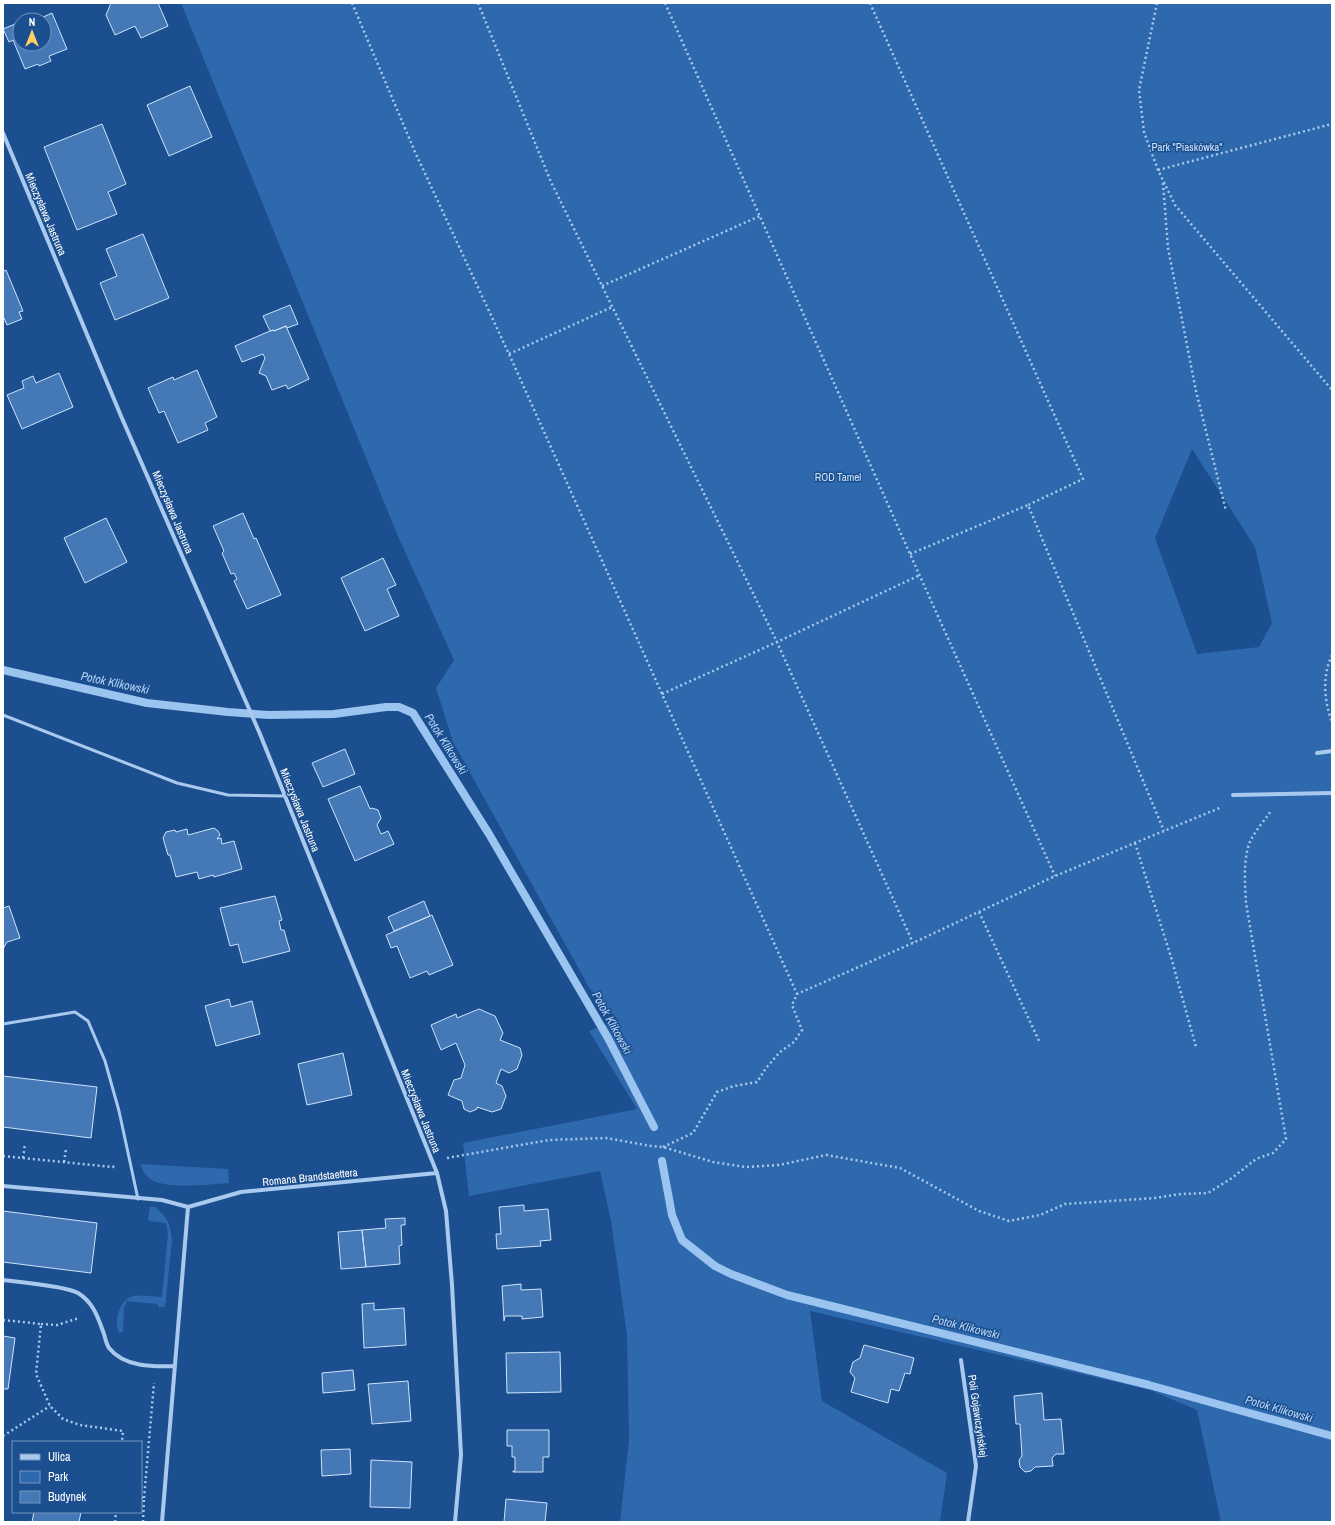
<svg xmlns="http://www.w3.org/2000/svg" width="1335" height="1525" font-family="'Archivo Narrow',sans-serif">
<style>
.green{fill:#2e69ad;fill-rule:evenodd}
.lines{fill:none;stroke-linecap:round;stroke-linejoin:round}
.stream{stroke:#9cc4f0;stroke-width:8}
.building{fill:#4478b7;stroke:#cfe3fa}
.path{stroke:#a9c9ee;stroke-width:2.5;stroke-dasharray:2 3;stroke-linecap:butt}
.lane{stroke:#a9c9ee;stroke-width:3}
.street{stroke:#a9c9ee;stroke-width:4}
.labels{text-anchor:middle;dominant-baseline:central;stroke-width:3;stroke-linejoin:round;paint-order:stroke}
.park-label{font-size:11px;fill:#cfe3fa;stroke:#1b4f8f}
.street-label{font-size:11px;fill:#fff;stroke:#1b4f8f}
.water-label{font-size:12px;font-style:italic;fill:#b5d3f5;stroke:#1b4f8f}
</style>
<rect width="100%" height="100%" fill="#1b4f8f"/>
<!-- green -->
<path class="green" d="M181 3H1332V1522H1221L1197 1410 1150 1390 810 1311 822 1401 947 1473 940 1522H620L629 1440 627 1335 611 1221 600 1171 469 1196 463 1143 637 1109 589 1031 618 1020 590 989 453 742 436 688 454 660 397 534ZM1192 449 1255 547 1272 623 1259 647 1197 654 1155 538Z
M140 1164 228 1169 229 1183C211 1184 161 1191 148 1177 144 1174 142 1168 140 1164Z
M150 1207H155C167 1216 171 1225 172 1240L165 1307H158V1304L126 1301V1306H124L123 1332 119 1333C116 1325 116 1319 119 1311 127 1289 144 1297 162 1297L168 1234 166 1223 150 1221 148 1219Z"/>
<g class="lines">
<!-- stream -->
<path class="stream" d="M3 670 147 703 228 712 269 715 334 714 386 707H399L413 713 489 834 608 1038 654 1127
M662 1161 672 1215 682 1240 715 1266 731 1274 787 1295 1149 1385 1332 1436"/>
</g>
<!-- building -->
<path class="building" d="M111 3H158L168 26 141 38 135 26 115 35 106 15Z
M52 13 67 49 49 56 51 61 39 66 38 64 25 69 13 40 9 42 3 29 20 22V44H44V20H24L37 14 39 19Z
M190 86 212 137 169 156 147 105Z
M102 124 126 184 108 192 117 214 77 230 44 147Z
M143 234 169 298 115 320 100 283 117 276 106 249Z
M3 270 4 271 6 270 23 311 19 312 22 319 7 325 4 318 3 319Z
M290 305 298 324 287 328 286 326 274 331V330L270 331 263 316Z
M286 326 309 379 288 389 286 385 272 390 266 376 259 373 265 358 263 354 242 362 235 346 270 331 274 330V331Z
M197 370 217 417 205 423 208 430 178 443 164 411 159 413 148 388 173 377 174 380Z
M59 373 73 407 22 429 7 395 24 388 22 381 33 376 36 383Z
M243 513 254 539 256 538 281 595 247 609 234 581 237 579 234 573 231 574 222 553 224 551 213 526Z
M106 518 127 562 85 583 64 538Z
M383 558 396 585 387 589 399 616 365 631 341 578Z
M345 749 355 774 323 787 312 763Z
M360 786 370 809 372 808 378 810 381 818 377 825 381 834 388 831 394 844 355 861 328 799Z
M214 828 218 831 220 835 217 839 221 838 222 844 234 841 242 869 214 877 213 875 199 879 197 872 176 877 170 855H168L163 838 166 832 175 830 176 832 187 829 188 835Z
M275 896 282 920 279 921 281 930H284L290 951 243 963 238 944 230 946 220 908Z
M424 901 430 916 394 931 388 917Z
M9 906 20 938 7 942 3 949V908Z
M432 915 453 965 429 975 427 971 410 978 397 946 391 948 386 935Z
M229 999 231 1007 252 1001 260 1034 216 1046 205 1006Z
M479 1009 495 1016 503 1033 500 1040 520 1048 522 1055 517 1069 509 1073 501 1069 496 1083 502 1086 506 1096 501 1109 492 1112 477 1107V1109L470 1112 464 1109 462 1101 448 1095 454 1080 461 1078 465 1065 456 1043 441 1050 431 1025 456 1014 457 1018Z
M343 1053 352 1095 307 1105 298 1064Z
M3 1076 97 1087 91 1138 3 1127Z
M524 1205V1211L548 1209 551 1240 540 1241 541 1246 497 1249 496 1234H501L499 1207Z
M3 1211 97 1223 91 1273 3 1262Z
M405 1218V1225H401L402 1245 399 1246 400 1264 366 1267 362 1230 386 1228 385 1219Z
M362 1230 366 1267 341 1269 338 1232Z
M521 1284V1290L541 1289 543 1317 522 1319V1316H505L504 1321 502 1286Z
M374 1303V1310L404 1308 406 1345 364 1348 362 1304Z
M3 1336 15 1338 8 1389H3Z
M864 1345 914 1358 910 1374 905 1373 899 1391 891 1389 888 1403 851 1392 855 1378 850 1372 853 1362 860 1358Z
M560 1352 561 1392 507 1393 506 1353Z
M353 1370 355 1390 323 1393 322 1373Z
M408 1381 411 1421 372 1424 368 1384Z
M1042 1393 1044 1420 1061 1419 1064 1454H1056L1052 1458 1053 1466 1035 1467 1031 1471 1025 1472 1020 1467 1019 1460 1022 1456 1020 1424H1016L1014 1396Z
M507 1430H549V1457H543V1472H513V1471H515V1457H512V1446H507Z
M350 1449 351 1474 322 1476 321 1450Z
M371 1460 412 1462 410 1508 370 1507Z
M506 1499 547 1503 545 1522H504Z
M34 1512H81L79 1522H32Z"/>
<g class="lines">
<!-- path -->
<path class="path" d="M352 3 415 152 509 354 797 994
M478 3 551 182 777 642 913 943
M665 3 910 554 1055 876
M870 3 1083 479 1028 505
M1157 3 1139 90 1144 132 1158 170 1175 205 1332 390
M1158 170 1332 124
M1163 183 1168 248 1196 391 1226 511
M602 286 760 216
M509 354 612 307
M910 554 1028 505 1164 831
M1332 655C1322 676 1324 701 1332 722
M662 694 777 642 920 575
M1135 843 1171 957 1196 1047
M979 912 1040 1043
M663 1147 693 1133 717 1092 734 1086 757 1082 766 1068 780 1052 794 1042 802 1030 792 1005 797 994 913 943 1055 876 1222 807
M3 1156 113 1167 115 1165
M23 1158 25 1144
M447 1158 549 1140 606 1138 651 1146 663 1147 713 1162 746 1167 779 1165 826 1155 900 1168 979 1211 1009 1221 1040 1215 1065 1204 1155 1198 1181 1194 1208 1193 1232 1178 1256 1159 1273 1153 1286 1139 1246 903C1245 884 1243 863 1249 844 1254 832 1264 821 1271 811
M64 1162 66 1149
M3 1320 41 1324 36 1374 50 1406 63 1419 80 1425 123 1431 122 1442
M41 1324 57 1325 79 1318
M3 1436 50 1406
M141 1498H144L143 1522
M144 1498 154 1383
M115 1522 116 1512"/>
<!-- lane -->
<path class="lane" d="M3 715 177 783 228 795 284 796
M3 1024 75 1012 88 1021 105 1061 119 1111 138 1199"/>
<!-- street -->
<path class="street" d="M3 133 121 416 260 734 437 1173 446 1211 452 1285 461 1455 455 1522
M1317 753 1332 751
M1233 795 1332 793
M3 1186 162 1200 188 1207 241 1192 437 1173
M3 1280C19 1282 66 1286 78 1293 94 1303 98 1318 104 1334 105 1338 107 1345 109 1348 124 1367 153 1367 175 1366
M961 1360 976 1466 968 1522
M162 1522 188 1207"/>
</g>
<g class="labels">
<!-- park labels -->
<g class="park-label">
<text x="1187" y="147">Park "Piaskówka"</text>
<text x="838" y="477">ROD Tamel</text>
</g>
<!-- street labels -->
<g class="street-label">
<text transform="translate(46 214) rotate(67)">Mieczysława Jastruna</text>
<text transform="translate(173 512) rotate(67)">Mieczysława Jastruna</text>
<text transform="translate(300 810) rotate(68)">Mieczysława Jastruna</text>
<text transform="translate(421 1111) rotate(68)">Mieczysława Jastruna</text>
<text transform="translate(310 1177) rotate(-6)">Romana Brandstaettera</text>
<text transform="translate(978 1416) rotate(82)">Poli Gojawiczyńskiej</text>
</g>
<!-- water labels -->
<g class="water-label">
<text transform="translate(115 683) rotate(12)">Potok Klikowski</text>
<text transform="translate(446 744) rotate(58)">Potok Klikowski</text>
<text transform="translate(612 1023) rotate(61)">Potok Klikowski</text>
<text transform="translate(966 1327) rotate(14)">Potok Klikowski</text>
<text transform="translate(1279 1409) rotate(16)">Potok Klikowski</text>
</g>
</g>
<!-- border -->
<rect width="1335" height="1525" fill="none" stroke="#ffffff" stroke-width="8"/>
<!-- legend -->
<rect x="12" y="1441" width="130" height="72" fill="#1b4f8f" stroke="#7695bc"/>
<rect x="20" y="1454" width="20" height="6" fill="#a9c9ee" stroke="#7695bc"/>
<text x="48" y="1461" font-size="12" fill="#ffffff">Ulica</text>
<rect x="20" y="1471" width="20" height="12" fill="#2e69ad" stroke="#7695bc"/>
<text x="48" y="1481" font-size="12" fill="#ffffff">Park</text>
<rect x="20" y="1491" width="20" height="12" fill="#4478b7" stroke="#7695bc"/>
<text x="48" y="1501" font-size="12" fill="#ffffff">Budynek</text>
<!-- north arrow -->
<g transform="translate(32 32)"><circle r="19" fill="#1b4f8f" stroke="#7695bc"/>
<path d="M0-3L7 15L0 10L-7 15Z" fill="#ffd166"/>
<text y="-6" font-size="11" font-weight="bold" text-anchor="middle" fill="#ffffff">N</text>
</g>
</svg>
